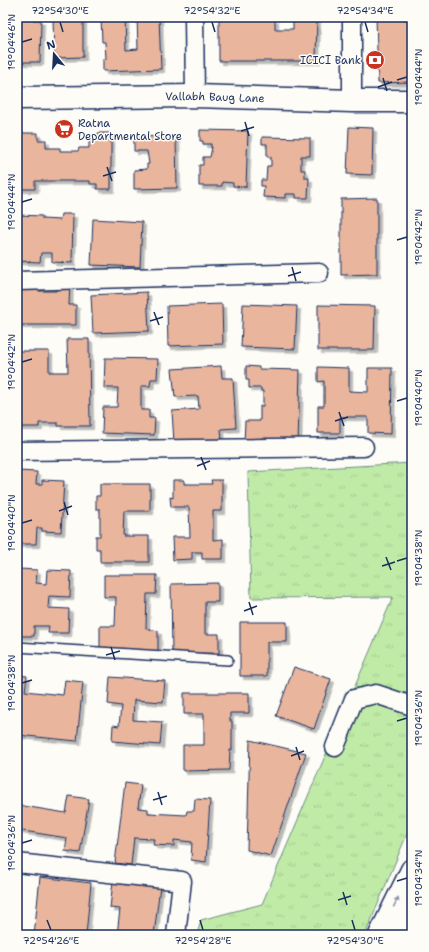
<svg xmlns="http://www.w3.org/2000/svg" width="429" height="952" font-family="'Shantell Sans',sans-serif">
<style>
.park{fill:url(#park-tufts);stroke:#6e8d82}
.building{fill:#e9b59c;stroke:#1b2f5e;filter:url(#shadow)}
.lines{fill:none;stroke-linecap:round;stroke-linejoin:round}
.lane-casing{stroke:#1b2f5e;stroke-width:12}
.street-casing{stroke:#1b2f5e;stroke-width:21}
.secondary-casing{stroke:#1b2f5e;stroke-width:25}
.lane{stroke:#fdfcf7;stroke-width:9}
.street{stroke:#fdfcf7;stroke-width:18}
.secondary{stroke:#fdfcf7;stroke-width:22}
.oneway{fill:#8c96aa}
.ticks{fill:none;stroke:#1b2f5e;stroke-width:1.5}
.labels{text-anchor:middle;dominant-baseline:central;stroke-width:3;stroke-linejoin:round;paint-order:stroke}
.poi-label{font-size:11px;fill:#1b2f5e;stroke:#fdfcf7;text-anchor:end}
.street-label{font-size:11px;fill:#1b2f5e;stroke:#fdfcf7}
.neatline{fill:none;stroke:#1b2f5e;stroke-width:1.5}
.ticks-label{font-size:10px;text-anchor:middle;fill:#1b2f5e}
</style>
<defs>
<pattern id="park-tufts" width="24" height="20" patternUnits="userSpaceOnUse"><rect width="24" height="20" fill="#c0eba7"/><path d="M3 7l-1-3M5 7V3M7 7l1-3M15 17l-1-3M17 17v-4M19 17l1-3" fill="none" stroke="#a4ca92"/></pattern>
<filter id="shadow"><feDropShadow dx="3.5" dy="3.5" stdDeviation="0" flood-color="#0004"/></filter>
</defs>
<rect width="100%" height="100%" fill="#fdfcf7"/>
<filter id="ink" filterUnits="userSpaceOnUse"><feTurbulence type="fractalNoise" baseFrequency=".025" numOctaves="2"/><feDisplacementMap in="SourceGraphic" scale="8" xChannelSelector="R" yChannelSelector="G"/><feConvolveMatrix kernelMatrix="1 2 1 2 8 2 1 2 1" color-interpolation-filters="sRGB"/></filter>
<g filter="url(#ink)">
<!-- park -->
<path class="park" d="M412 463V822L365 935H197L201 920 262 904 393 597 251 598 248 472Z"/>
<!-- building -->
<path class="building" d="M53 17H83V57L54 58Z
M101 17H125L126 50 138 49 137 17H159L161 69 103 71V59H106L105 42H102Z
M219 17H260V19H275V29H293V17H317L316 61H219Z
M376 17H403V20H412V82L378 83Z
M17 20H41L40 62H17Z
M349 127 373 128 372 175 347 174Z
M200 130 248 131 246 187 233 186V183L222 182V186H199V165H203V157H210L212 147 211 148V144H203V141H200Z
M17 133H38V140H46V148H60V151H78L79 148H89V140H98V133H111V189H97V184H90V181H35V189H17Z
M176 136 177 188 134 189V170L147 169V164H149L147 151H134V137Z
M262 137 310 138V156H301V170H305V178H309L308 198H296V194H285V198L263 197 264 186H261V180H266L267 166H271V157H267V144H262Z
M377 198V274L341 275V199Z
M61 214H73L72 263 52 262V253H41L40 262 17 261V215L42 216V219L60 220Z
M93 219 142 222 140 267 91 265Z
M18 283H39V291H56V283H70L69 305H76V325H18Z
M147 292 149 331 93 333 91 295Z
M222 304 223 344 168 346 167 306Z
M243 304 297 306 295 349 241 347Z
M318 305 375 306 374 350H318Z
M67 339H89L90 426H58V423H39V427H17V351H49V372H68Z
M105 358 158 359 157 379H151L150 386H141V410H149V418H155L154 435 102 433 103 407H117L118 388H104Z
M221 366 222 378H233L236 428 221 429 222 440 174 443 172 411 199 409 198 396 175 397 172 369Z
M246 366 259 367V369L300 370 298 445 276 444V439L261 438V444L244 443 245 421H260V406H263V391H261V388H249V380H246Z
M318 367 349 368V391L368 392V368H392L391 434 368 433V417H340V433H318V406H324V381L318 382Z
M18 471 37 472 36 484H42V480L64 481 61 532 42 531V528H37L36 544H17Z
M173 480H184V484H212L211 480H222V511H213V540L223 539V559H202V552H192V559L173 560 172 537H190L189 507H171L170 497 173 498Z
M100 484H150V511H124L123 536H149V562H100V549H96V536H100V509H96V496H100Z
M19 569 37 570 36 583 46 584 47 570 71 571 70 597 49 596 48 608 69 609 68 633H48L49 626H34V636H17Z
M104 575H157L156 594H147L146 628 158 631V651L100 650V626H115L116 597H104Z
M218 583V602H205V634H219V653L172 654 171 584Z
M240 622H287V642H267V676H240Z
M294 667 331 679 314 729 276 716Z
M17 675 27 676 25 691 63 695 65 680 83 682 77 741 17 735Z
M110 677 165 681 163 702 134 700 133 720 162 722 160 745 112 741 113 725 119 726 121 706 108 704Z
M184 693H249V713H230V721H232V750H230L229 770 183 771V745H204V714H184Z
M250 740 306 753 271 856 247 850Z
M125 783 141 785 138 808 148 809V813L186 815 187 811H194L195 799 210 800 206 862 191 860 192 842 174 840V846L153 845 154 839 134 838 131 865 115 863Z
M69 796 89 799 80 853 65 851 67 838 17 830V805L66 813Z
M40 877 91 883 86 935H34Z
M113 881 160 886 154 935H117L120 909 110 908Z"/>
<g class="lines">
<defs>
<path id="lane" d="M17 647 228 660"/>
<path id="street" d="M194 17 195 96
M352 101V17
M17 281 319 273
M17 451 364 447
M335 747 354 699 376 694 412 706
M17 863 182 881 176 935"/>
<g id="secondary">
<path id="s1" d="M17 98 195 96 352 101H412"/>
<path d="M380 935 412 870"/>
<path d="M398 935 412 907"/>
</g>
</defs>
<!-- lane casing -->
<use href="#lane" class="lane-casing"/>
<!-- street casing -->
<use href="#street" class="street-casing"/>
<!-- secondary casing -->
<use href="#secondary" class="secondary-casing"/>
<!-- lane -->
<use href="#lane" class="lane"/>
<!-- street -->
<use href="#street" class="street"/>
<!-- secondary -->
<use href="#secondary" class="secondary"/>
</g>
<!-- one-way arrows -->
<defs><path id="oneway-solid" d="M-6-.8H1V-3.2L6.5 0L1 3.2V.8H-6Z"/></defs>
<use class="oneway" href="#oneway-solid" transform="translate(396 902) rotate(-64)"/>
</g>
<!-- ticks -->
<path class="ticks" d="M60 22 63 32M212 22 215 32M365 22 368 32M22 42 32 39M383 78 387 91M397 80 407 77M378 87 392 82M245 122 249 136M241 131 254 127M107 167 112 181M103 176 116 172M22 202 32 199M397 240 407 237M292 267 296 281M288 276 301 272M154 312 159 325M150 321 163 317M22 362 32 359M397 401 407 398M339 412 344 426M335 421 348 417M201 457 206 470M197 466 210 461M64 502 68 515M59 511 72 506M22 523 32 520M386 557 391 570M397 561 407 558M382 566 395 562M249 602 253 615M244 611 257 606M111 647 115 660M106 655 120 651M22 683 32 680M397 721 407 718M296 747 300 760M291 756 304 751M158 792 162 805M153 800 167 796M22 843 32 840M397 881 407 878M343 892 347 905M338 900 351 896M47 920 51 930M200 920 203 930M352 920 355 930"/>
<!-- icons -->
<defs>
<symbol id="bank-disc" viewBox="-11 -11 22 22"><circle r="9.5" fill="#c8321e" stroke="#fdfcf7"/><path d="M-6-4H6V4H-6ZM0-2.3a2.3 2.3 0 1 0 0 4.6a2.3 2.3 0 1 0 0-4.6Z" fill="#fff"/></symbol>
<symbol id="supermarket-disc" viewBox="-11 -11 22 22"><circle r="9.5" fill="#c8321e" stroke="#fdfcf7"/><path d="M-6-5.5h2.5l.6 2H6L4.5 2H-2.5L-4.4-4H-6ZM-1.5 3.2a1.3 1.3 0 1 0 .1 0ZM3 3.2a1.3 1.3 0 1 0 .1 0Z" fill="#fff"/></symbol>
</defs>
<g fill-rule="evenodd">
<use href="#bank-disc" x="364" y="49" width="22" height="22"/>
<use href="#supermarket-disc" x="53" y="118" width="22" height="22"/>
</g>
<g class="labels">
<!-- poi labels -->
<g class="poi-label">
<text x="361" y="60">ICICI Bank</text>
<text x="78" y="123" text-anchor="start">Ratna<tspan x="78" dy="13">Departmental Store</tspan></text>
</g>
<!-- street labels -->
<g class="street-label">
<text stroke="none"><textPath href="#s1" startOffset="198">Vallabh Baug Lane</textPath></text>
</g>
</g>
<!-- margin -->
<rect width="429" height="952" fill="none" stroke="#fdfcf7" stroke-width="44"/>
<!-- north arrow -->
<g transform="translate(54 54) rotate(342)" stroke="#fdfcf7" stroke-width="3" paint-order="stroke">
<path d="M0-3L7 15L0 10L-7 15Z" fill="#1b2f5e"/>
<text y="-6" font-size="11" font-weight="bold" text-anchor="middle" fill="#1b2f5e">N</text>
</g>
<rect x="22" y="22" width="385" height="908" class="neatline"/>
<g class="ticks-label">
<text x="60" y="14">72°54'30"E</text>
<text x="212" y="14">72°54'32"E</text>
<text x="365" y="14">72°54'34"E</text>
<text transform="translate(11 42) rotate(-90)" y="4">19°04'46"N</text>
<text transform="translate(418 77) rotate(-90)" y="4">19°04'44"N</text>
<text transform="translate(11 202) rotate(-90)" y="4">19°04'44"N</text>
<text transform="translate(418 237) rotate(-90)" y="4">19°04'42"N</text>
<text transform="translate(11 362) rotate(-90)" y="4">19°04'42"N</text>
<text transform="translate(418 398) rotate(-90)" y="4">19°04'40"N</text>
<text transform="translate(11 523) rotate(-90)" y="4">19°04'40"N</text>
<text transform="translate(418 558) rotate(-90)" y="4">19°04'38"N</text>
<text transform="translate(11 683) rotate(-90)" y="4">19°04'38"N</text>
<text transform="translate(418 718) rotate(-90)" y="4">19°04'36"N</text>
<text transform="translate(11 843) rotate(-90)" y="4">19°04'36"N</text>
<text transform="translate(418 878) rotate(-90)" y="4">19°04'34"N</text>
<text x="51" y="944">72°54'26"E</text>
<text x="203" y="944">72°54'28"E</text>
<text x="355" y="944">72°54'30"E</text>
</g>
</svg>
